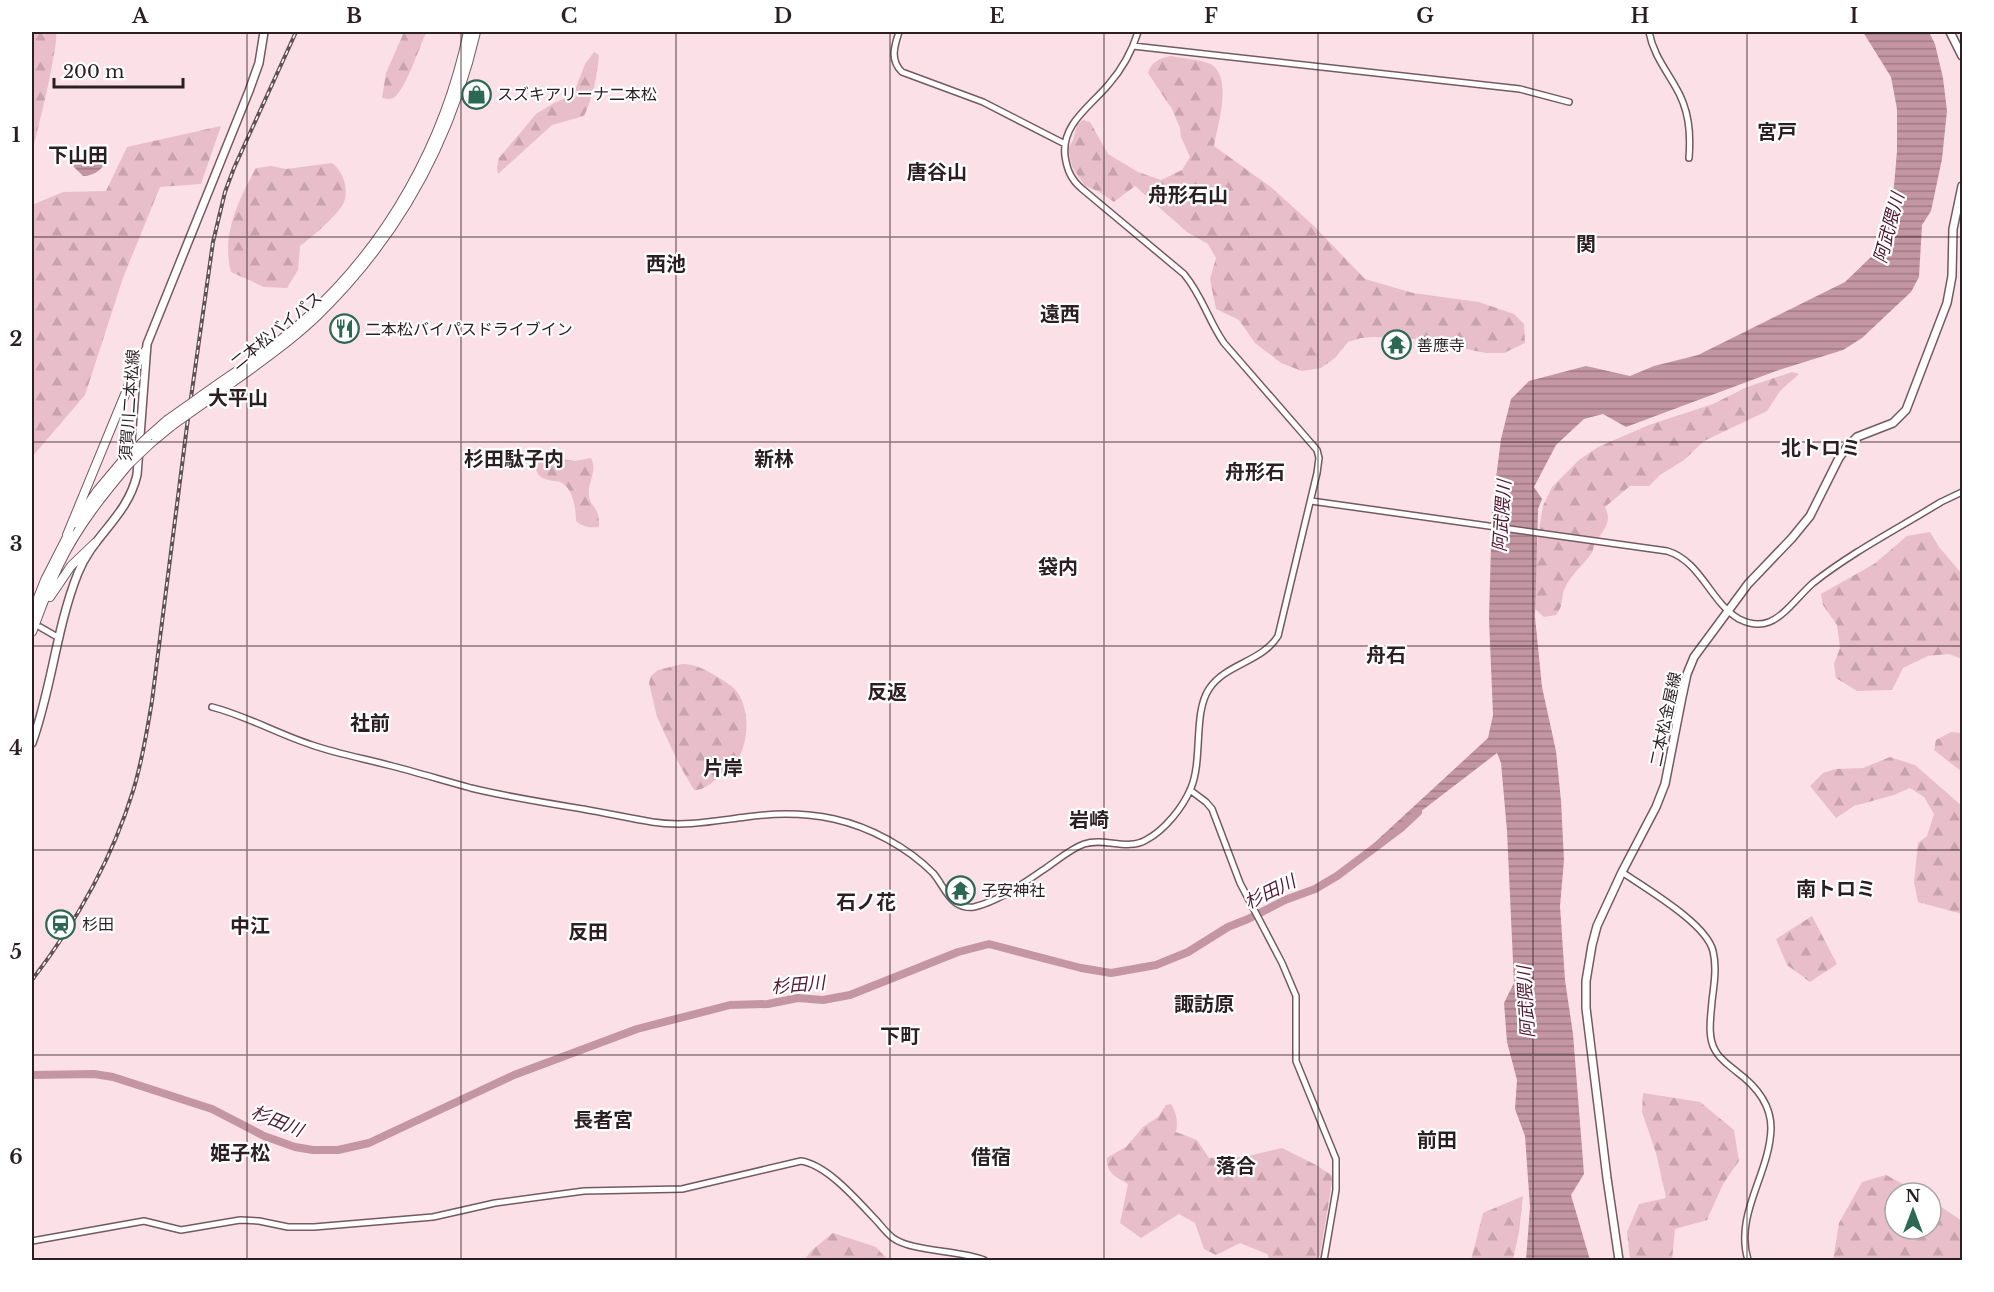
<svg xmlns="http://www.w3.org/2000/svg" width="1994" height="1292" font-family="'Libre Baskerville','Noto Sans JP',serif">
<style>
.forest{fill:url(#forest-firs)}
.water{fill:url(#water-rules)}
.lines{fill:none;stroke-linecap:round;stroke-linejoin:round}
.river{stroke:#c496a4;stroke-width:8}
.minor-casing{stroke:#745961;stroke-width:8}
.major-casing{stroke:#745961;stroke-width:10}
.highway-casing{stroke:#745961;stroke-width:10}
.minor{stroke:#fff;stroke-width:5}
.major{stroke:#fff;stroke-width:7}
.highway{stroke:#fff;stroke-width:8}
.rail-casing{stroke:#615156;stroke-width:4}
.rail{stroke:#fff;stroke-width:1.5;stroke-dasharray:4.5;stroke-linecap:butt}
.highway-bridge-casing{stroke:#745961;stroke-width:10;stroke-linecap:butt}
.highway-bridge{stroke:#fff;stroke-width:8}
.grid{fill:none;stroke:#2b1f23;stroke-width:1.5;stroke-opacity:0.55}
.labels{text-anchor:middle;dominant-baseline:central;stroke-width:4.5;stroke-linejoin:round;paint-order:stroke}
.poi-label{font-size:16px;fill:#2b1f23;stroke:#fff;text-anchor:start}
.street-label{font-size:16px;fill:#2b1f23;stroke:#fff}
.water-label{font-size:18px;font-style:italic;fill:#511830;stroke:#fff}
.quarter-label{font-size:20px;font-weight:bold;fill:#2b1f23;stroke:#fff}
.neatline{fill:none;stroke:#2b1f23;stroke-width:2}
.grid-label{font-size:20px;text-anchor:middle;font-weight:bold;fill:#2b1f23}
</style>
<defs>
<pattern id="forest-firs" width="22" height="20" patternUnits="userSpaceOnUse" patternTransform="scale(1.5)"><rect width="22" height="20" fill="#e9becb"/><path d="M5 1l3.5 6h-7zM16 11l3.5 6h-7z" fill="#c8a3ae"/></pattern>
<pattern id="water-rules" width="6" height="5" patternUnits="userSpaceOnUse" patternTransform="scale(1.5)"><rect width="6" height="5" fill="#c496a4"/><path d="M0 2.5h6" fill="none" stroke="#9f7a85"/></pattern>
</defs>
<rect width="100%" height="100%" fill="#fbe0e8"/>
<!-- forest -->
<path class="forest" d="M32 32H56C57 43 54 53 52 65 47 94 39 123 32 153Z
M404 32H429L426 33C418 50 408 83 396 96 392 100 387 99 382 98L386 73Z
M594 52 599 55C597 76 593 98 584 116L552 125 498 174 497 167 499 158 536 114 554 103 573 95 585 64Z
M1171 56C1181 58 1204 60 1212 65 1233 80 1217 126 1214 146L1272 188 1314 226 1365 279 1413 293 1479 302 1514 314 1524 324 1525 343 1504 353H1486L1414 339 1374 337 1361 338 1348 342 1335 358 1321 368 1302 371 1281 363 1255 343 1239 320 1216 309 1210 279 1216 258 1208 244 1187 232 1135 186 1114 202 1098 191 1085 186 1072 167 1068 149 1073 140 1077 125 1083 120 1090 122 1108 154 1138 172 1161 180 1182 170 1190 157 1181 137 1180 128 1172 109 1148 73C1151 62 1160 58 1171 56Z
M221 126 201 184 160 187 123 278 85 395 32 457V205L63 192 106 191 127 147Z
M332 163C343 171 349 189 344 202 340 213 310 239 300 246L298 270 287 288 264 287 231 272C221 235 239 199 256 168L271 166 286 169Z
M1792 372 1799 374 1780 391 1767 411 1704 441 1684 460 1660 475 1649 486H1630L1605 507C1612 521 1605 529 1596 541 1593 545 1594 550 1591 554 1583 566 1571 574 1565 588 1560 599 1565 603 1556 615L1544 617 1535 609 1534 592 1538 536 1543 506 1552 487 1579 460 1598 447 1649 425 1713 404 1747 387Z
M540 456 575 461 591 458C598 472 587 482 589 496 589 503 595 506 597 512 599 517 599 522 599 527 589 528 583 527 576 521 576 509 573 487 560 482 553 480 543 481 538 474 536 471 536 468 535 465Z
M1930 532 1939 547 1962 574V659L1949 654 1928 656 1903 668 1892 690 1857 691 1836 678 1834 664 1840 648 1837 625 1823 605 1821 594 1874 564 1907 536Z
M682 664C696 664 705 670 716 676 724 681 733 686 738 693 751 713 749 749 732 767 728 771 722 774 718 778 710 784 704 790 694 790L679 764 657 717 649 683 651 676 658 670Z
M1951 732 1962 733V772L1934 750 1936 740Z
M1890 757 1915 765 1962 806V914L1918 902 1914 882 1918 843 1927 836 1934 814 1924 797 1910 788 1894 795 1854 806 1836 818 1810 786 1823 773 1836 769 1863 768Z
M1812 916 1837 964 1810 982 1787 965 1776 939Z
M1643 1093 1700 1102 1734 1130 1739 1161 1723 1184 1707 1220 1675 1229 1672 1260H1630L1627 1232 1639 1204 1666 1198 1656 1153 1642 1112Z
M1171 1104C1177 1114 1178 1122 1176 1132L1197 1140 1209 1158 1244 1157 1282 1148 1316 1165 1333 1176 1320 1255 1317 1260H1270L1267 1254 1240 1243 1216 1255 1204 1249 1195 1223 1179 1214 1141 1238 1120 1223 1128 1184C1116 1177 1106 1173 1107 1158L1127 1146 1143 1127 1158 1117 1166 1105Z
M1886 1175 1920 1193H1895V1229H1931V1200L1962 1221V1260H1833L1839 1223 1862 1182Z
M1523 1196 1519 1232 1513 1260H1471L1483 1213Z
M833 1233 876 1247 888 1260H804L812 1250Z"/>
<!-- water -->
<path class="water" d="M1863 32H1929L1935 44 1943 78 1947 111 1942 159 1931 211 1922 225 1919 277 1911 292 1862 338 1843 350 1776 371 1626 427 1603 414 1584 419 1556 445 1534 487 1542 499 1538 509 1535 617 1542 687 1556 751 1561 801 1564 860 1560 906 1565 980 1573 1034 1584 1174 1571 1195 1590 1260H1526L1530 1207 1525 1136 1515 1109 1517 1080 1507 1042 1504 1003 1514 983 1507 831 1501 763 1497 753 1347 868 1488 738 1493 715 1489 618 1492 509 1501 439 1511 399 1529 381 1586 366 1630 376 1654 366 1698 355 1845 282 1871 257 1887 213 1894 186 1897 151V109L1891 77Z
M109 157C104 168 95 176 83 176L71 164Z"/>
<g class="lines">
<!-- river -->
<path class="river" d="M32 1075 94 1074 113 1077 212 1109 264 1136 295 1147 313 1150H338L369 1143 514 1075 637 1029 730 1005 768 1004 798 998 823 1000 850 995 958 952 989 944 1081 968 1111 973 1156 965 1188 952 1228 927 1248 919 1285 900 1315 889 1337 876 1401 828 1418 812"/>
<defs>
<path id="minor" d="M899 32C894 47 890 60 902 72L983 102 1065 144
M1649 32C1653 53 1664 67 1675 86 1689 109 1691 132 1689 158
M1133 46 1520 89 1569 102
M1311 501 1667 551C1701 561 1710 602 1739 619 1749 624 1759 626 1769 622 1785 616 1800 594 1813 583 1852 552 1899 528 1941 502L1962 492
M40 627 59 638
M212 707C247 716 278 734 312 745 338 754 366 759 392 766 419 773 445 781 471 788 508 797 546 803 583 809 606 813 629 818 652 822 684 827 714 821 746 817 774 813 806 813 834 819 870 827 907 847 933 873 941 882 946 896 956 903 961 906 968 908 974 907 1000 901 1025 882 1046 868 1058 860 1070 849 1084 844 1104 837 1127 851 1146 840 1165 830 1183 807 1191 788 1203 759 1193 713 1209 689 1225 664 1262 662 1278 636L1317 473 1319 458 1317 450 1224 343C1208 320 1203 297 1184 274L1081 188C1071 179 1067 170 1065 156 1061 124 1091 106 1109 84 1122 69 1132 51 1138 32
M1190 790 1206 802 1212 809 1240 883 1282 963 1296 996V1061L1336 1159V1190L1324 1260
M1622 872C1646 889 1706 923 1713 951 1717 967 1714 985 1712 1001 1711 1016 1707 1036 1715 1050 1720 1060 1729 1065 1737 1072 1756 1086 1771 1104 1771 1128 1770 1174 1734 1214 1748 1260
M32 1241 144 1221 181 1230 240 1220 259 1221 288 1227H314L433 1217 495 1203 584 1191 682 1189 801 1161C827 1165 856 1199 874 1218 880 1224 886 1233 893 1238 912 1252 960 1250 984 1260"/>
<path id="major" d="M1950 32 1962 56
M32 743C52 688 56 628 78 573 93 535 127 517 137 475L147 344 249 91 259 63 264 32
M1619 1260 1607 1178 1586 1008V981L1592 945 1597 926 1622 872 1656 807 1665 784 1682 697 1687 674 1694 657 1748 584 1792 538 1810 516 1839 458 1847 447 1857 437 1893 423 1906 410 1947 303 1952 276 1953 229 1962 186"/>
<path id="highway" d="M201 396C235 371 273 349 304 320 388 245 445 142 468 32
M204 403C242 375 282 349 316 317 399 237 450 143 476 32
M149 436 167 420
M150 444 173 425
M75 523 97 491 123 460
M67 535 140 358 146 350
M50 597 71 566 95 543
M32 613 45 580 69 533
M32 632C41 609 49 585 60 563 78 526 103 495 129 464"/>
</defs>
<!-- minor casing -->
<use href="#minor" class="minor-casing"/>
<!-- major casing -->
<use href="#major" class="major-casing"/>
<!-- highway casing -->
<use href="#highway" class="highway-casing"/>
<!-- minor -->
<use href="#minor" class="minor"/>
<!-- major -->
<use href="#major" class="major"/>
<!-- highway -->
<use href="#highway" class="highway"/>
<defs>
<path id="rail" d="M32 980C75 924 112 859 133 791 142 762 147 732 152 701L187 426 213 242 225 192 234 168 296 32"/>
</defs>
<!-- rail casing -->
<use href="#rail" class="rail-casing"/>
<!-- rail -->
<use href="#rail" class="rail"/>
<defs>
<path id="highway-bridge" d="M167 420 201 396
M173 425 204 403
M123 460 149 436
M129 464 150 444"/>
</defs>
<!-- highway-bridge casing -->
<use href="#highway-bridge" class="highway-bridge-casing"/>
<!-- highway-bridge -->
<use href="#highway-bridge" class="highway-bridge"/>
</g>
<!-- grid -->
<path class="grid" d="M247 32V1260M461 32V1260M676 32V1260M890 32V1260M1104 32V1260M1318 32V1260M1533 32V1260M1747 32V1260M32 237H1962M32 442H1962M32 646H1962M32 850H1962M32 1055H1962"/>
<!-- icons -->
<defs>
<symbol id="shop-ring" viewBox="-11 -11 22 22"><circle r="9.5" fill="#fff" stroke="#2c6853" stroke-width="1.5"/><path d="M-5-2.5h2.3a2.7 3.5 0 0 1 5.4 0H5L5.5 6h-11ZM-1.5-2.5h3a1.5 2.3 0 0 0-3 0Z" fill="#2c6853"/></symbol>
<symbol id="restaurant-ring" viewBox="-11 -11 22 22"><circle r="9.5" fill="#fff" stroke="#2c6853" stroke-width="1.5"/><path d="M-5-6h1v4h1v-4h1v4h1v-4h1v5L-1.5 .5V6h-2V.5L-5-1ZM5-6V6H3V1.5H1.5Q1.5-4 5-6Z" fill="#2c6853"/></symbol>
<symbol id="temple-ring" viewBox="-11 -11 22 22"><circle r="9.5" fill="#fff" stroke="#2c6853" stroke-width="1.5"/><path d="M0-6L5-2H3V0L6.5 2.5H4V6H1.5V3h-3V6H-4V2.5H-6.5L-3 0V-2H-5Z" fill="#2c6853"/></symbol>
<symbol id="station-ring" viewBox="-11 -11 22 22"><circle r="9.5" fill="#fff" stroke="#2c6853" stroke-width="1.5"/><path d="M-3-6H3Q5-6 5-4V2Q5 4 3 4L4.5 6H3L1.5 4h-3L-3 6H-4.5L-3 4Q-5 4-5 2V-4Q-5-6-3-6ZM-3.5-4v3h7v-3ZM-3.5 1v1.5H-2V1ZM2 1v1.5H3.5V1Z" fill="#2c6853"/></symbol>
</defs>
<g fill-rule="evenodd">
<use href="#shop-ring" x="460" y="78" width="33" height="33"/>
<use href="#restaurant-ring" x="328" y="312" width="33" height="33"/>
<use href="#temple-ring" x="1380" y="328" width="33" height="33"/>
<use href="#temple-ring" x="944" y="874" width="33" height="33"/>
<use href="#station-ring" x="44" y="908" width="33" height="33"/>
</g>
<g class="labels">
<!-- poi labels -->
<g class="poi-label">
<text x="497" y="94">スズキアリーナ二本松</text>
<text x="365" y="329">二本松バイパスドライブイン</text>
<text x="1417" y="345">善應寺</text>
<text x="981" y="890">子安神社</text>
<text x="82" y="924">杉田</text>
</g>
<!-- street labels -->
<g class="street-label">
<text transform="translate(276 330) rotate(-39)">二本松バイパス</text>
<text transform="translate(129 405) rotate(-86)">須賀川二本松線</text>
<text transform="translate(1665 719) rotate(-78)">二本松金屋線</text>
</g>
<!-- water labels -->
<g class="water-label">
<text transform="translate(1889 228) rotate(-75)">阿武隈川</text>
<text transform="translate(1502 516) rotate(-86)">阿武隈川</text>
<text transform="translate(1270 892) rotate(-26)">杉田川</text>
<text transform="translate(798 985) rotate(-5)">杉田川</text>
<text transform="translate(1526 1002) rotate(-93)">阿武隈川</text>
<text transform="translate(277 1121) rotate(22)">杉田川</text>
</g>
<!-- quarter labels -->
<g class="quarter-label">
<text x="1777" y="132">宮戸</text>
<text x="78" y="155">下山田</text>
<text x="937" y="172">唐谷山</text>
<text x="1188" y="195">舟形石山</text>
<text x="1586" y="244">関</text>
<text x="666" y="264">西池</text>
<text x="1060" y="314">遠西</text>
<text x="238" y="398">大平山</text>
<text x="1821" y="448">北トロミ</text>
<text x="514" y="459">杉田駄子内</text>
<text x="774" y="459">新林</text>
<text x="1255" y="472">舟形石</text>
<text x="1058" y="567">袋内</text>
<text x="1386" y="655">舟石</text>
<text x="887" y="692">反返</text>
<text x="370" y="723">社前</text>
<text x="723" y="768">片岸</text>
<text x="1089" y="820">岩崎</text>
<text x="1836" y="889">南トロミ</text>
<text x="866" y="902">石ノ花</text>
<text x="250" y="926">中江</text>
<text x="588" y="932">反田</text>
<text x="1204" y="1004">諏訪原</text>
<text x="900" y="1036">下町</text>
<text x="603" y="1120">長者宮</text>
<text x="1437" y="1140">前田</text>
<text x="240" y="1153">姫子松</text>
<text x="991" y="1157">借宿</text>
<text x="1236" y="1166">落合</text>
</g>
</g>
<!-- border -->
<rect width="1994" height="1292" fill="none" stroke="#ffffff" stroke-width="66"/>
<!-- north arrow -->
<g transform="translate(1913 1211)"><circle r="28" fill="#ffffff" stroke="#aaa5a7" stroke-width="1.5"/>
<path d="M0-4.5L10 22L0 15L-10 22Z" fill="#2c6853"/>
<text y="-9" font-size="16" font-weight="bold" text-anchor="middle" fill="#2b1f23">N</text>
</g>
<!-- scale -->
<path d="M54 78v9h129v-9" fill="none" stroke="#2b1f23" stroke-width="3"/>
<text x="63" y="78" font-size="18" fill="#2b1f23" stroke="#ffffff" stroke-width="4.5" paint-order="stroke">200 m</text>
<rect x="33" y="33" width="1928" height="1226" class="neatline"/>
<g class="grid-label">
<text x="140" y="23">A</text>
<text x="354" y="23">B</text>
<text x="569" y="23">C</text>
<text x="783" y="23">D</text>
<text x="997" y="23">E</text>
<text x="1211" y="23">F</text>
<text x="1425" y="23">G</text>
<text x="1640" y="23">H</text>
<text x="1854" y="23">I</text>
<text x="16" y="142">1</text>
<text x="16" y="346">2</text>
<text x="16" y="551">3</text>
<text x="16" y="755">4</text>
<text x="16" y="959">5</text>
<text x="16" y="1164">6</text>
</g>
</svg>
